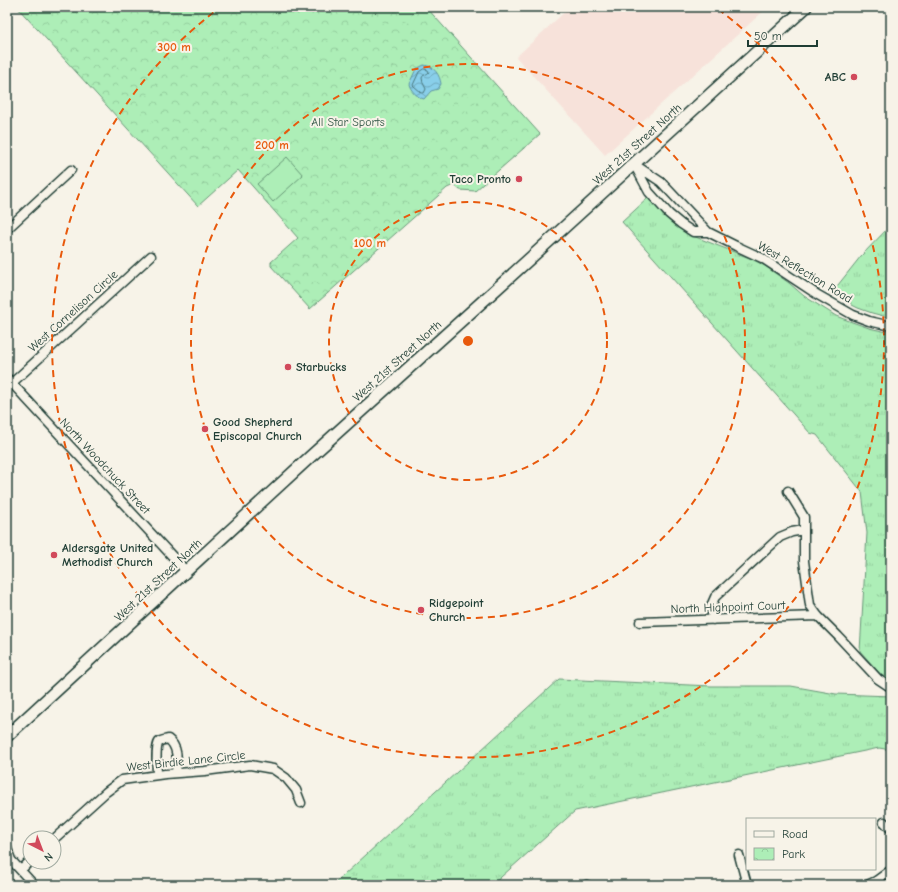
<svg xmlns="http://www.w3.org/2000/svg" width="898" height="892" font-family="'Comic Neue',sans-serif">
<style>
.built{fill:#f7e2da}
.grass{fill:url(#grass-tufts);stroke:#669676}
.park{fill:url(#park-crowns);stroke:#669676}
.pitch{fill:#adeeb7;stroke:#669676}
.water{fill:url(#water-waves);stroke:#5f95a1}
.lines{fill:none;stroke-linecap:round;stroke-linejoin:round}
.shore{stroke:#49777d;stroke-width:1}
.minor-casing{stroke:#1f3d34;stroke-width:11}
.secondary-casing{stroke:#1f3d34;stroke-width:14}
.minor{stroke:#f7f3e8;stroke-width:8}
.secondary{stroke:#f7f3e8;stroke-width:11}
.ring{fill:none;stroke:#e8590c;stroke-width:2;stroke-dasharray:7 5}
.poi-dot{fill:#d1495b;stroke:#f7f3e8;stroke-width:1.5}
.labels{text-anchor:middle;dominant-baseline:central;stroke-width:4;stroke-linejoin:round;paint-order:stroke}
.poi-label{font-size:12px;font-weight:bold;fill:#1f3d34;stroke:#f7f3e8;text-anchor:start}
.park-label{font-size:12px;fill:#345848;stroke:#f7f3e8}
.street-label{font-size:12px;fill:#1f3d34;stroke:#f7f3e8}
.centre{fill:#e8590c;stroke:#f7f3e8;stroke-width:2}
.ring-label{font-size:12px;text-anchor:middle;font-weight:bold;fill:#e8590c;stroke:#f7f3e8;stroke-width:4;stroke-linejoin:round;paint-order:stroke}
</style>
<defs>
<pattern id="grass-tufts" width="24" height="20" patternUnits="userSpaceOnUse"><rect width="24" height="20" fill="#adeeb7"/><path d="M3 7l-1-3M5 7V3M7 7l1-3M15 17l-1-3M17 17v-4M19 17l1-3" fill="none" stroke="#94cd9e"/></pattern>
<pattern id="park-crowns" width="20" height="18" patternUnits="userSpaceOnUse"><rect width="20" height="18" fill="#adeeb7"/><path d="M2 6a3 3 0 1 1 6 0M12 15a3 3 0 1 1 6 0" fill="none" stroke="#94cd9e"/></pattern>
<pattern id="water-waves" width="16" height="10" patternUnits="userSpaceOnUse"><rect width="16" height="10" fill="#89cfea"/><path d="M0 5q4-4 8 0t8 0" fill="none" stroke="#6fa9be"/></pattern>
</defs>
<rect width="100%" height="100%" fill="#f7f3e8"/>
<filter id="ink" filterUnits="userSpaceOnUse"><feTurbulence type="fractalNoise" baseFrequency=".025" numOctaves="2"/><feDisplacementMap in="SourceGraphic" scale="8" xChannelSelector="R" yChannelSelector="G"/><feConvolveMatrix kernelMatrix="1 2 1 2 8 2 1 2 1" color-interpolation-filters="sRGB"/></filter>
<g filter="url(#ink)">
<!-- built -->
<path class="built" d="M570 7H768L605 155 516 57Z"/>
<!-- grass -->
<path class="grass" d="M648 198 678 227 693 236 752 259 765 266 789 283 804 296 836 316 852 322 869 328 891 333V682L884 678 860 651 867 533 862 492 817 435 810 433 622 222Z
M891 225V318L872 313 858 308 852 305 846 297 834 290 861 256Z
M559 679 711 686H791L836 694 891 696V750L879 748 575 811 492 885H333Z"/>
<!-- park -->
<path class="park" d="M17 7H426L540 134 475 191 460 190 454 185 447 188 310 309 271 266V262L298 238 238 170 198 206Z"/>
<!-- pitch -->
<path class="pitch" d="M287 157 303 175 273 202 257 184Z"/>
<!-- water -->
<path class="water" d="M424 65C434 66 440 75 441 84L438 89 431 91 424 99C418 98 410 90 409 84L416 69Z"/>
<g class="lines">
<!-- shore -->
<path class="shore" d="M424 69 428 70 429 72C427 75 423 74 422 78L423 83 426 89 424 93H422L414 86 413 85 419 72Z"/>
<defs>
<path id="minor" d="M634 164 661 182 708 232H693L681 224 669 214 649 192Z
M7 229 71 170
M708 232 736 246 762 258 818 295 853 315 869 321 891 326
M7 378 186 571
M12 383 151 256
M788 491 804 517V561L810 605 818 616 838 636 878 679 887 685 891 687
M713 620 711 606 715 597 780 537 792 532 804 530
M640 622 818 616
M157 775C157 768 155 747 159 742 161 740 165 740 168 739 179 747 177 761 176 773
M884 822 891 829
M54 839 106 792 122 780 165 774 205 771 250 765 273 769 286 778 296 790 301 803
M7 848 11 860 8 858
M739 855 747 885
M11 860 34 885
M21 870 30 861
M586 885H587
M867 885 876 881 891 870"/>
<path id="secondary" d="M7 736 310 457 503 283 806 7"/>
</defs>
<!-- minor casing -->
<use href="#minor" class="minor-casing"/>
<!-- secondary casing -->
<use href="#secondary" class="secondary-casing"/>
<!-- minor -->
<use href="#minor" class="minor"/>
<!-- secondary -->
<use href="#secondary" class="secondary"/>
</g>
</g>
<!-- distance rings -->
<g class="ring">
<circle cx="468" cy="341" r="139"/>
<circle cx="468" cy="341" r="277"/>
<path d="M718 9A416 416 0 1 1 218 9"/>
</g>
<!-- markers -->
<g class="poi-dot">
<circle cx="854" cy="77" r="4"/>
<circle cx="519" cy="179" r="4"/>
<circle cx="288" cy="367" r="4"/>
<circle cx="205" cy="429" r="4"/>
<circle cx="54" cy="555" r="4"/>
<circle cx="421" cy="610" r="4"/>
</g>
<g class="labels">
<!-- poi labels -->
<g class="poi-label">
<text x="846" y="77" text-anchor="end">ABC</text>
<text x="511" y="179" text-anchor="end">Taco Pronto</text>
<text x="296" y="367">Starbucks</text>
<text x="213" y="422">Good Shepherd<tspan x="213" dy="14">Episcopal Church</tspan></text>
<text x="62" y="548">Aldersgate United<tspan x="62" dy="14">Methodist Church</tspan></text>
<text x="429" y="603">Ridgepoint<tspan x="429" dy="14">Church</tspan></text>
</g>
<!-- park labels -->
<g class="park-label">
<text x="348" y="122">All Star Sports</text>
</g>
<!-- street labels -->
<g class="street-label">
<text transform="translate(637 144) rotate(-42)">West 21st Street North</text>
<text transform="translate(805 272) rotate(31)">West Reflection Road</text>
<text transform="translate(73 311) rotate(-42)">West Cornelison Circle</text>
<text transform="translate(397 361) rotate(-42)">West 21st Street North</text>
<text transform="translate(105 466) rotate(47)">North Woodchuck Street</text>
<text transform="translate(158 580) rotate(-43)">West 21st Street North</text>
<text transform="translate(728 607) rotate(-2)">North Highpoint Court</text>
<text transform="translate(186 761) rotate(-6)">West Birdie Lane Circle</text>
</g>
</g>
<circle cx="468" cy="341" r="6" class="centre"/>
<g class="ring-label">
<text x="174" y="51">300 m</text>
<text x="272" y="149">200 m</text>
<text x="370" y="247">100 m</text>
</g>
<!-- margin -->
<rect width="898" height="892" fill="none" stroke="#f7f3e8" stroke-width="24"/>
<rect x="12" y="12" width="874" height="868" fill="none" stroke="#1f3d34" stroke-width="1.5" filter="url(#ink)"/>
<!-- legend -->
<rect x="746" y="818" width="130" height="52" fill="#f7f3e8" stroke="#a1aaa0"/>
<rect x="754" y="831" width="20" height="6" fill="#f7f3e8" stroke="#a1aaa0"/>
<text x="782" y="838" font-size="12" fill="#1f3d34">Road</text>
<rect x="754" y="848" width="20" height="12" fill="url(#park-crowns)" stroke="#a1aaa0"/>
<text x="782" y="858" font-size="12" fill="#1f3d34">Park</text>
<!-- north arrow -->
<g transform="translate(42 850) rotate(138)"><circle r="19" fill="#f7f3e8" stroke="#a1aaa0"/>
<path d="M0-3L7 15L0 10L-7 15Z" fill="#d1495b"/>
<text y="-6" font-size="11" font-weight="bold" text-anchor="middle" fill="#1f3d34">N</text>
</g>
<!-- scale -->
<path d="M748 40v6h69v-6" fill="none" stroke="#1f3d34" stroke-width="2"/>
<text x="754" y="40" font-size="12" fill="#1f3d34" stroke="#f7f3e8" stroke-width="3" paint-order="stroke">50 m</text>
</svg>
